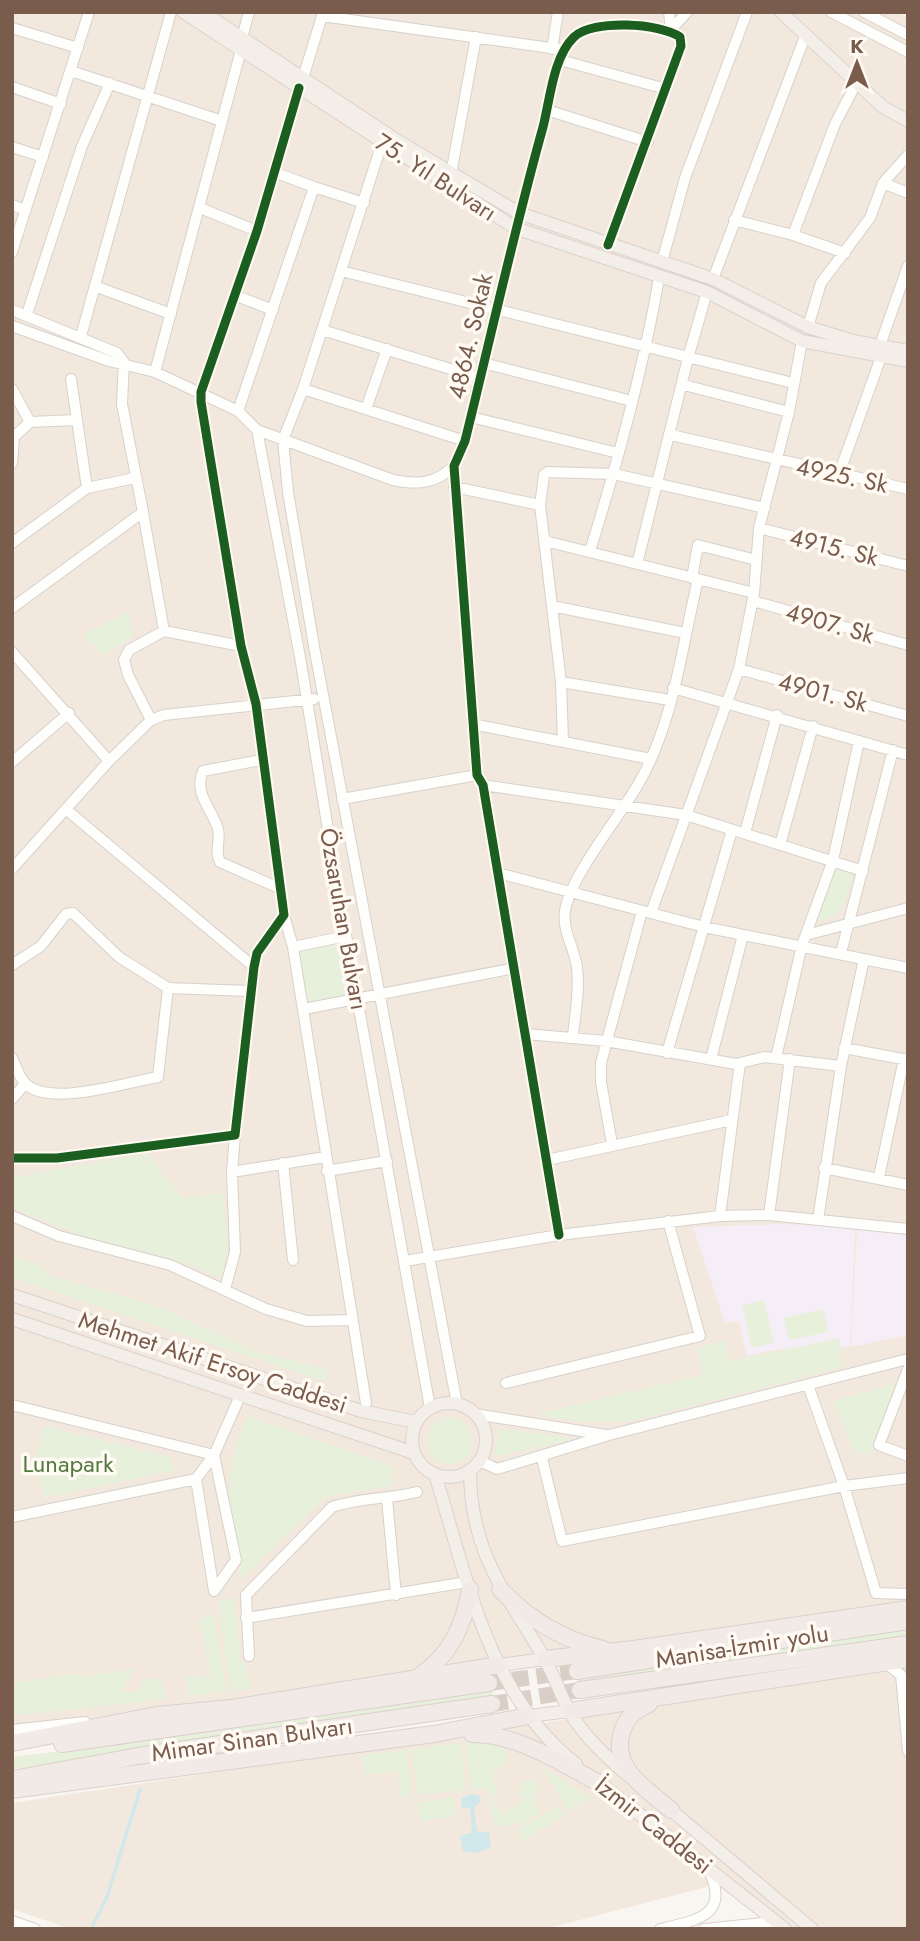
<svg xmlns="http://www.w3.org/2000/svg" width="920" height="1941" font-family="Jost,sans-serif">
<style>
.residential{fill:#f2e8de}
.education{fill:#f6eef6}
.green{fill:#e7f0db}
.water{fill:#d0e8ea}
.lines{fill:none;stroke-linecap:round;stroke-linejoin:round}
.stream{stroke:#d0e8ea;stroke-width:3.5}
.highway-tunnel{stroke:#d9cfc7;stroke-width:16;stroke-dasharray:16 8;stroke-linecap:butt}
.minor-casing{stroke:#d7d1cb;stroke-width:12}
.major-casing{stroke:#dad1cc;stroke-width:14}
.highway-casing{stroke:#dad1cc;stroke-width:18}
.minor{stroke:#fefefd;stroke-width:10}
.major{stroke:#f3eee8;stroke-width:12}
.highway{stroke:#f2eae7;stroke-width:16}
.cycleway-casing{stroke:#fffaf3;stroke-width:13}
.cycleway{stroke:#1b5e20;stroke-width:9}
.labels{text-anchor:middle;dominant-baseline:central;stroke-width:7;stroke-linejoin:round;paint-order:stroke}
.street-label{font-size:24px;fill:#7a5c4d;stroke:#fffaf3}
.park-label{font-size:24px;fill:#537a41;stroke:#fffaf3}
</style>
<rect width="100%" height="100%" fill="#f9f5f0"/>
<!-- residential -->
<path class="residential" d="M12 12H898L908 18V1605L12 1734Z
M908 1668V1929H792L733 1880 545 1929H71L12 1909V1803Z"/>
<!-- education -->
<path class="education" d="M785 1224 855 1228 850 1347 778 1349 747 1356 739 1321 725 1323 693 1227Z
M857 1228 908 1235V1335L851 1347Z"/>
<!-- green -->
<path class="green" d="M129 611 133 637 103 655 83 635Z
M834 868 854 872C845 903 847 914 814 923Z
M339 941 348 997 307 1004 298 951Z
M145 1153 149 1155 182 1198 223 1193 228 1249 221 1277 175 1260 85 1237 12 1208V1178Z
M12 1257 38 1263 47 1275 161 1307 257 1352 328 1369 325 1381 12 1278Z
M764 1300 774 1343 752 1348 742 1305Z
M823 1309 828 1332 789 1340 784 1318Z
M839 1338 842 1367 628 1422 573 1421 536 1414 703 1375 697 1348 724 1341 730 1362Z
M891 1384 895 1385 872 1453H855L834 1401Z
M248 1416 394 1467 391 1486 325 1497 241 1579C241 1550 230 1525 229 1497 228 1467 237 1443 248 1416Z
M427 1441a23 23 0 1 1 46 0a23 23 0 1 1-46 0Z
M44 1426 170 1457 174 1470 43 1498 37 1457Z
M499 1428 571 1438 572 1440 495 1456Z
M234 1596 241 1662 245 1663 251 1689 231 1691 218 1603Z
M212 1606 227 1691 189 1696 185 1678 188 1675 211 1678 199 1617 207 1618 213 1613Z
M908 1630V1636L578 1685 577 1678Z
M135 1669 122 1690 134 1693 139 1691 143 1679 152 1678 163 1683 166 1699 12 1716V1683L79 1673 83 1677Z
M492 1690 493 1696 12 1769V1757L199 1734Z
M465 1742 492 1743 505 1748 507 1763 494 1772 493 1783 498 1791 490 1797 503 1814 525 1799 518 1792 525 1780 535 1779 538 1791 532 1798 540 1813 526 1822 495 1827 486 1788 471 1789Z
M461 1743 466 1790 418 1795 412 1749Z
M406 1750 412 1796 401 1797 397 1771 365 1775 362 1755Z
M541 1766 591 1798 569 1812Z
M453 1798 456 1816 421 1821 418 1803Z
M559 1806 565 1814 523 1842 518 1829Z"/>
<!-- water -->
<path class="water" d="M472 1794 480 1796 481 1800 474 1808 477 1831 489 1833 491 1848 476 1853 463 1851 460 1836 472 1832 470 1808 462 1807 461 1798Z"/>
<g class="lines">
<!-- stream -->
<path class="stream" d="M91 1929 107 1897 140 1789"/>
<!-- highway-tunnel -->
<path class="highway-tunnel" d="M489 1683 577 1671
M492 1704 580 1690"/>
<defs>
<path id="minor" d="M669 12 671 30
M831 12 908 52
M864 12 908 35
M12 28 78 48
M671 30 687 12
M242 38 249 12
M552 49 558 12
M560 60 666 89
M71 71 222 121
M303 78 322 16 565 50
M12 87 61 104
M547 110 648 142
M382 143 303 389 283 440 288 492 315 652 457 1404
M12 147 43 157
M451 174 476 37
M883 183 908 193
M314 187 364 203
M12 205 25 210
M200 208 257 231
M734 220 793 235 845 253
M793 235 835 124 857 82
M12 252 89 12
M662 262 685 178 747 12
M341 271 793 383
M713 279 806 34
M97 287 171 314
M234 295 273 310
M12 310 117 353 124 362 122 404 143 512 12 608
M27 314 82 146 110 83
M12 326 109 361 155 372 238 411 257 430 393 480C418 485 435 484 454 466
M808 327 821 283 870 218 883 183 908 155
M322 330 480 378
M81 336 171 12
M879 348 908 266
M483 363 632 401
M155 372 241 50
M71 379 87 488
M684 385 789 412
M12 389 30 422 77 420
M303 389 465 441
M366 409 387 349
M238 411 314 187 274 172
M471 417 618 453
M257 430 300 657 335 873 430 1408
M671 435 908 489
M12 463 14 437 30 422
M839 474 881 357
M454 487 540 505
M143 512 164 631
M759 528 908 566
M545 541 754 593
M12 543 87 488 135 478
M590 551C618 461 643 371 659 278
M637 564 688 358 707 292
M692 578 698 545 756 560
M753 601 908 645
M552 606 685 633
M12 652 109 761
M739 669 908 716
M561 682 670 700
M673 688 908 755
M151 720 128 675 124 660 129 650 164 631 241 646
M472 724 651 759
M563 742 561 682 540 505 544 475 548 472 614 474 765 508
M261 760 203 771C193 793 212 809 218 829 221 842 214 850 220 862L281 889
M12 762 69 713
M483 785 686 815 863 871
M342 799 477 775
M68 811 254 967
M745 833 777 715
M780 845 813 726
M12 869 109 761 151 720 164 715 314 699
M498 873 704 927 908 968
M651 913 739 669 754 593 759 528 789 412 802 341
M284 915 293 947 366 1403
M806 935 908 908
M293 947 346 936
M841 953 893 750
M12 965 41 946 66 914 73 913 119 957 168 988 158 1077C128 1082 48 1108 25 1083 19 1077 16 1066 12 1058
M168 988 249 991
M304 1009 515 968
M526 1034 606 1041 736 1064 764 1057 841 1066
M573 1036C575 1014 580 990 577 968 575 949 562 931 565 911 570 876 621 815 639 783 674 722 682 646 698 579
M844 1048 908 1060
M667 1053 732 830
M776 1058 802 945 833 860 859 741
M711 1059 743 935
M12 1099 25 1084
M612 1144 601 1082V1063L642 911
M12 1158H57L235 1135 254 967 257 953 284 915 256 704 241 646 201 402V392L257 231 299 88
M547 1160 732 1120
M283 1163 293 1260
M824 1168 908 1185
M327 1171 387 1161
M232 1172 325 1157
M879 1177 904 1059
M769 1215 790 1059
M12 1216 59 1236 170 1265 266 1309 307 1321 352 1320
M720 1216 740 1063
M818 1220 841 1066 864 959
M559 1235 483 785 477 775 454 466 465 441C491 336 514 231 543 127 550 100 553 57 574 37 593 19 660 23 680 37L681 46 608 245
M405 1261 559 1235 720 1216 769 1215 908 1229
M225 1289 235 1252 232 1172 235 1135
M908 1369 879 1445 908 1456
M506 1383 700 1336 668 1221
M808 1385 844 1486 876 1593 908 1594
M12 1405 214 1455 236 1560 214 1591
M475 1414 606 1435
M542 1458 562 1541 844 1486 908 1478
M480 1461 497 1469 609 1435 908 1359
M196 1479 214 1591
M387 1499 396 1595
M12 1517 196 1479 214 1455 240 1396
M246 1618 467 1582
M249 1656 246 1595 332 1507C358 1498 389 1499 417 1492
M886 1663 901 1675 908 1751
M12 1730 85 1722
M12 1921 35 1929
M660 1929C699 1920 731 1915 708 1868
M704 1929 763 1923 781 1926"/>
<path id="major" d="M183 12 515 228 707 292 802 341 908 361
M203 12 398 141 519 213 713 279 808 327 853 341 908 351
M781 12 883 107 908 121
M12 1295 361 1411 416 1422
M12 1319 414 1453
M412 1440a37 37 0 1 1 74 0a37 37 0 1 1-74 0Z
M470 1470C470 1551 504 1590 543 1656 553 1672 559 1691 568 1709 582 1734 607 1758 629 1776
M435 1474C466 1575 489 1697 576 1764
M499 1665 545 1659
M528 1716 570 1711
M596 1780 785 1929
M665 1805 812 1929"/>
<path id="highway" d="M500 1589C528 1619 563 1640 603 1649
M545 1659 634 1649 908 1609
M577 1671 908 1621
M418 1677C450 1656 464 1626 470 1589
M580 1690 908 1644
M649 1704C634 1711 625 1718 621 1736 613 1770 648 1790 671 1810
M570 1711 908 1659
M472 1734C518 1734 561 1763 601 1784
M12 1743 157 1715 232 1708 499 1665
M62 1744 489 1683
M12 1779 138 1756 492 1704
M12 1790 434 1734 528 1716"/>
</defs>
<!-- minor casing -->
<use href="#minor" class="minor-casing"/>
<!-- major casing -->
<use href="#major" class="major-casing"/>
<!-- highway casing -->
<use href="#highway" class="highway-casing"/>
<!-- minor -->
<use href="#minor" class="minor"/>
<!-- major -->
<use href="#major" class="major"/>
<!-- highway -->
<use href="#highway" class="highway"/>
<defs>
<path id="cycleway" d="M12 1158H57L235 1135 254 967 257 953 284 915 256 704 241 646 201 402V392L257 231 299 88
M559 1235 483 785 477 775 454 466 465 441C491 336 514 231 543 127 550 100 553 57 574 37 593 19 660 23 680 37L681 46 608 245"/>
</defs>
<!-- cycleway casing -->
<use href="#cycleway" class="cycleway-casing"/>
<!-- cycleway -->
<use href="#cycleway" class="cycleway"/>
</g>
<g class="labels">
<!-- street labels -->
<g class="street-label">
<text transform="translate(436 177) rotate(33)">75. Yıl Bulvarı</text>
<text transform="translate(470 336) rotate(-77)">4864. Sokak</text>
<text transform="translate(842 475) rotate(12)">4925. Sk</text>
<text transform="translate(834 547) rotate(14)">4915. Sk</text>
<text transform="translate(830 623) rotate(16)">4907. Sk</text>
<text transform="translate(823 692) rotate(15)">4901. Sk</text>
<text transform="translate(344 919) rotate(80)">Özsaruhan Bulvarı</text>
<text transform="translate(213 1362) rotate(18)">Mehmet Akif Ersoy Caddesi</text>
<text transform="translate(742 1646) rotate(-9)">Manisa-İzmir yolu</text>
<text transform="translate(252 1739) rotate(-8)">Mimar Sinan Bulvarı</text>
<text transform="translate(654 1825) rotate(38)">İzmir Caddesi</text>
</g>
<!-- park labels -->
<g class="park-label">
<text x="68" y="1463">Lunapark</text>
</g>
</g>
<!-- border -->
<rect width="920" height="1941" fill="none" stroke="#7a5c4d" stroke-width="28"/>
<!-- north arrow -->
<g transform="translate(857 63)" stroke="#fffaf3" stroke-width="5" paint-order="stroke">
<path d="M0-5L12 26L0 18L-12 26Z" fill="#7a5c4d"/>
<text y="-10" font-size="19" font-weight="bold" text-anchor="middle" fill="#7a5c4d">K</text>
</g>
</svg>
